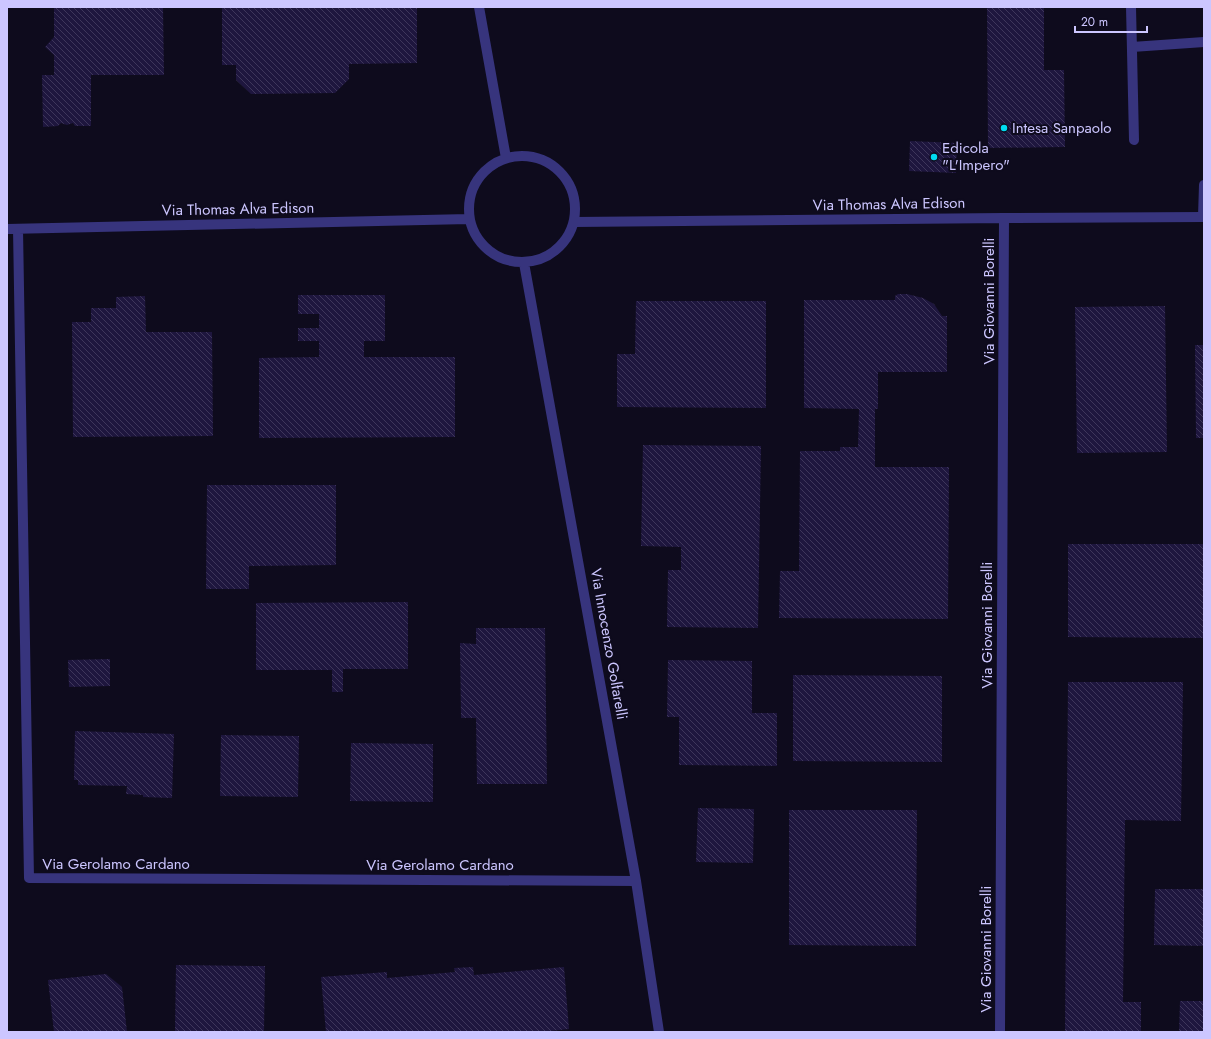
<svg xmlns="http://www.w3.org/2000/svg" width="1211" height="1039" font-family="Jost,sans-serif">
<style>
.building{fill:url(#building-back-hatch)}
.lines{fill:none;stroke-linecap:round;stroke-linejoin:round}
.service{stroke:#37347d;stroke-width:10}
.minor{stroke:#37347d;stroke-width:10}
.poi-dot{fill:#00dbf1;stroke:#0e0b1d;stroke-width:1.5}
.labels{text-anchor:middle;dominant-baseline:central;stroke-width:4;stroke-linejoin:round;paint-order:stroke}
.poi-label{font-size:15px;fill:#ccc6ff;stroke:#0e0b1d;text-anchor:start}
.street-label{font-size:15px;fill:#ccc6ff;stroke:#0e0b1d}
</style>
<defs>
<pattern id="building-back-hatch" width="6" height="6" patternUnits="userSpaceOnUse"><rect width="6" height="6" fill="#1e163e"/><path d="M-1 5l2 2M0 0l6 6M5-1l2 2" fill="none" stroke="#3e365b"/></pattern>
</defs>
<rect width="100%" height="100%" fill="#0e0b1d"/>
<!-- building -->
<path class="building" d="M54 7H163L164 75H91V126H75L73 123 67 125 61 123 58 126 43 127 42 75H54V55L45 47 54 37Z
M222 7H417V63L349 64V79L335 93 251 94 236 80V65H222Z
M987 7H1044V70H1064L1065 147 988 148Z
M910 141 957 143 956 173 909 171Z
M898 294H907L923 298 934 304 942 316H947V372H878V409H875V467H949L948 619 779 618 780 571H799L800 451H840V447H858L859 409 804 408V300H895V296Z
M298 295H385V341H364V357H455V437L259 438V358L319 357V341H298V328H319V314H298Z
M145 296 146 332H212L213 436 73 437 72 322H91V308H116V297Z
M636 301H766V408L617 407V354H635Z
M1165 306 1167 452 1077 453 1075 307Z
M1195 345H1204V438H1196Z
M643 445 761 446 758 628 667 627 668 570H681V547L641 546Z
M207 485H336V565L249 566V589H206Z
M1068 544H1204V638L1068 637Z
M408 602V669H343V692H332V670H256V603Z
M476 628H545L547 784H477L476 718H461L460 643 476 644Z
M110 659V686L69 687 68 660Z
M668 660 752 661V713H777V766L679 765V717H667Z
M793 675 942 676V762L793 761Z
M1068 682H1183L1181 821 1125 820 1123 1002H1141V1032H1065Z
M75 731 174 734 172 798 143 797V795L126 794 127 786 78 785V780H74Z
M221 735 299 736 298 797 220 796Z
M351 743 433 744V802L350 801Z
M698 808 754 809 753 863 696 862Z
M789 810H917L916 946 789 945Z
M1155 889H1204V946L1154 945Z
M176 965 265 966 264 1032H175Z
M473 967 474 975 564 967 569 1029 541 1032H326L321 977 387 972V978L455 972 454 968Z
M106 974 122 987 127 1032H54L48 980Z
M1180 1001H1204V1032H1179Z"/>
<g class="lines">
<!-- service -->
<path class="service" d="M1131 7 1134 140
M1132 47 1204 42
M1203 217 1204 185"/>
<!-- minor -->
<path class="minor" d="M479 7 506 158
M469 209a53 53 0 1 1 106 0a53 53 0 1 1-106 0Z
M574 222 1004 218 1204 217
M7 229 469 219
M18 229 29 878 636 881
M524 263 636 881 659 1032
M1000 1032 1004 218"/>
</g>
<!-- markers -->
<g class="poi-dot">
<circle cx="1004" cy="128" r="4"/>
<circle cx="934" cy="157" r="4"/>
</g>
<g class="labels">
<!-- poi labels -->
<g class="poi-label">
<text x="1012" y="128">Intesa Sanpaolo</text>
<text x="942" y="148">Edicola<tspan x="942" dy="17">"L'Impero"</tspan></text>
</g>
<!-- street labels -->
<g class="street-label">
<text transform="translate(889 204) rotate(-1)">Via Thomas Alva Edison</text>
<text transform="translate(238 209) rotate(-1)">Via Thomas Alva Edison</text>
<text transform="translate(989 301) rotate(-90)">Via Giovanni Borelli</text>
<text transform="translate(987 625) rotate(-90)">Via Giovanni Borelli</text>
<text transform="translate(609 644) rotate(80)">Via Innocenzo Golfarelli</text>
<text x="116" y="864">Via Gerolamo Cardano</text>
<text x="440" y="865">Via Gerolamo Cardano</text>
<text transform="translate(986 949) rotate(-90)">Via Giovanni Borelli</text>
</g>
</g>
<!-- border -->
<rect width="1211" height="1039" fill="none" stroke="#ccc6ff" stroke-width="16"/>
<!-- scale -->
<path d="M1075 26v6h72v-6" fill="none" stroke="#ccc6ff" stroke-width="2"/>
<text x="1081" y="26" font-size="12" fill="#ccc6ff" stroke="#0e0b1d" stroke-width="3" paint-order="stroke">20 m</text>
</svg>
